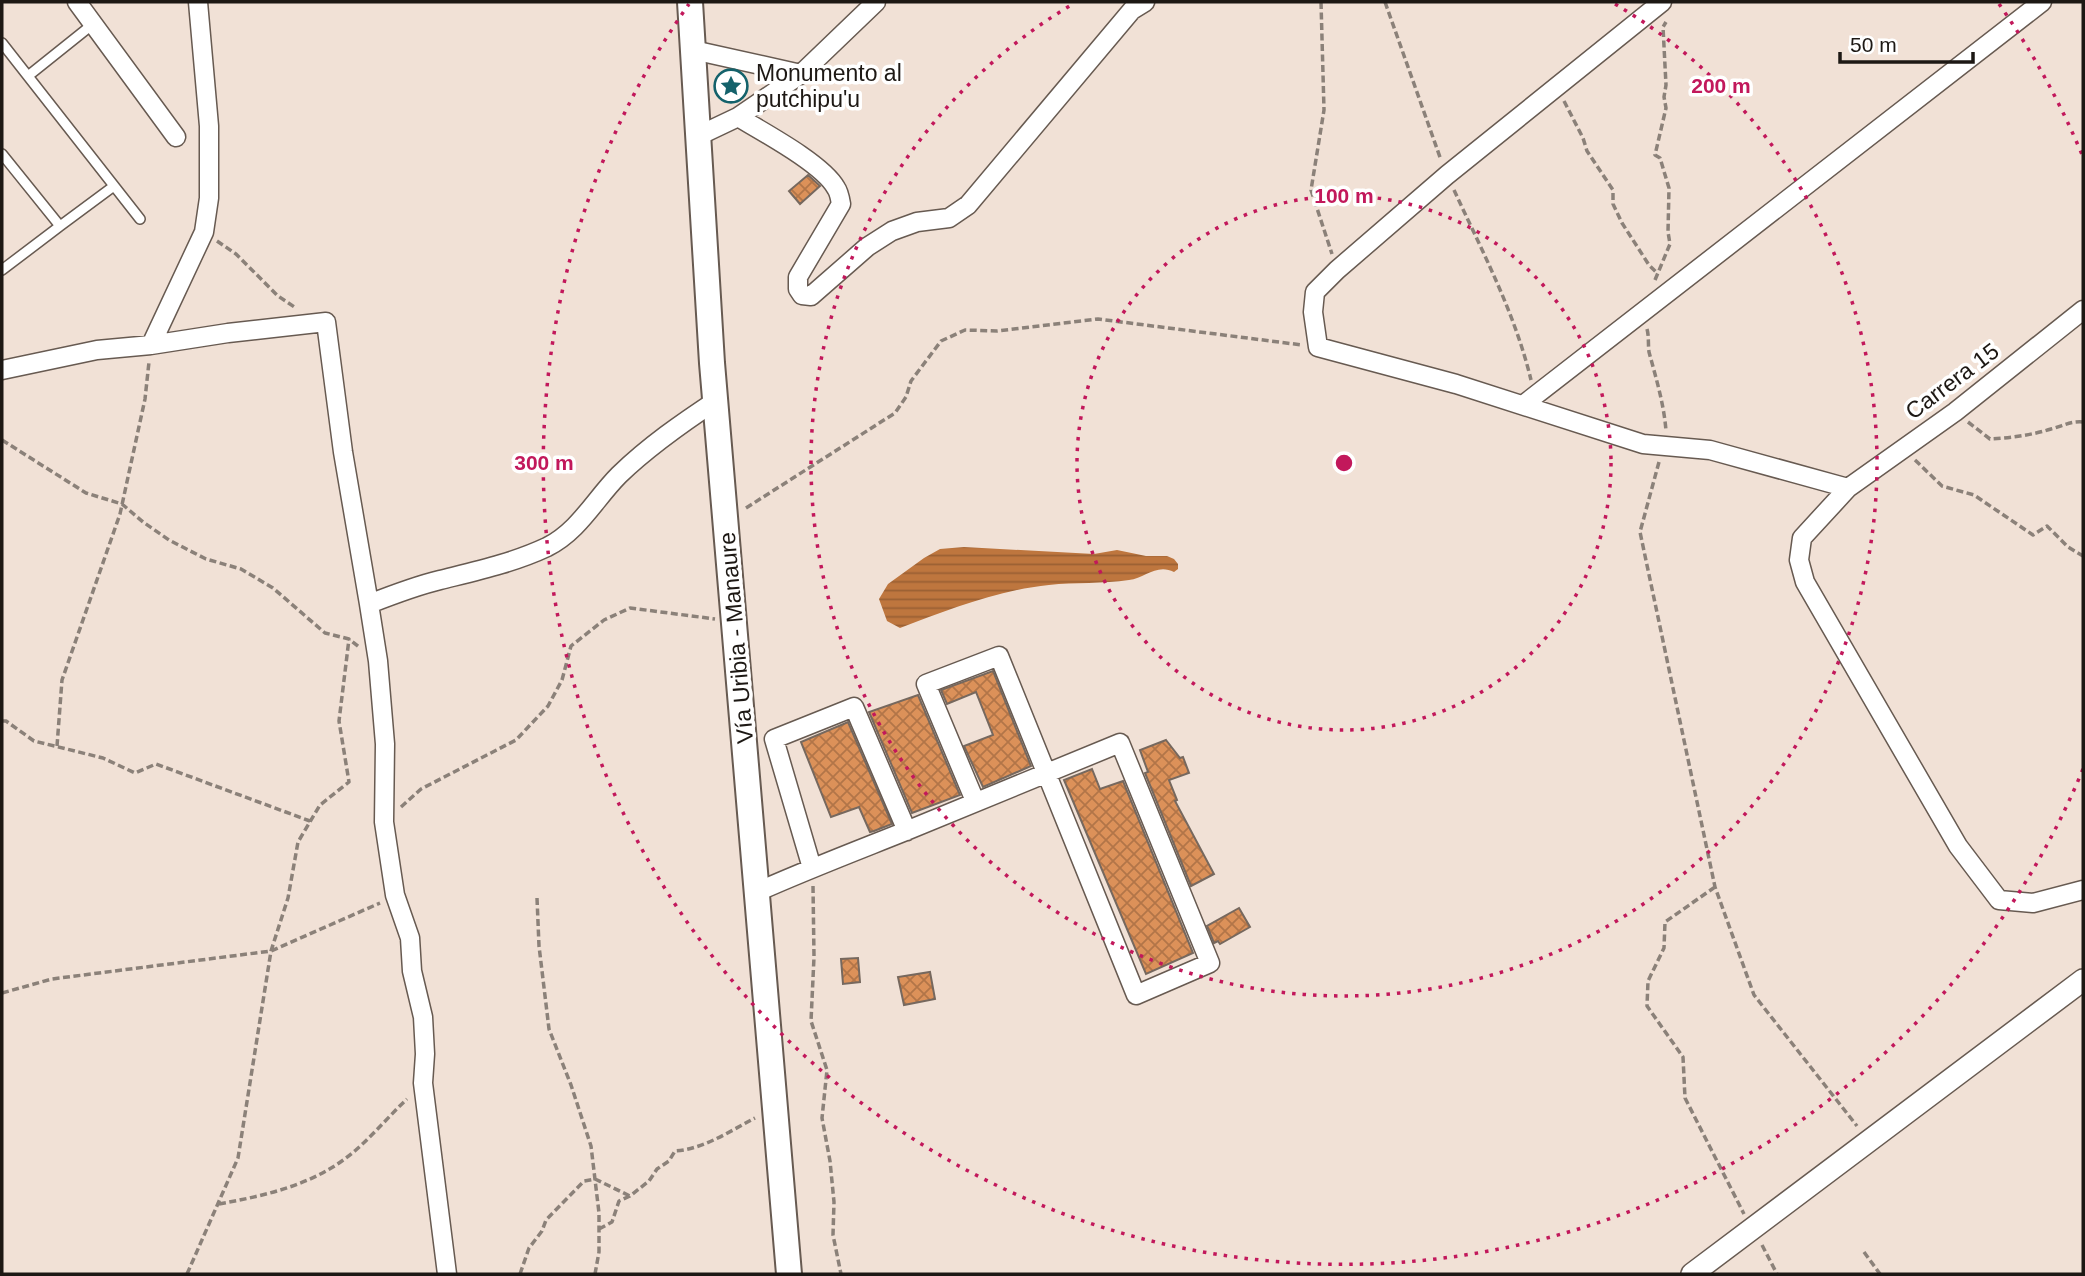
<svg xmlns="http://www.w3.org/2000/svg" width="2085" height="1276" font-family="Arial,sans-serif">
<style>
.water{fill:url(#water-rules)}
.building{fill:url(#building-cross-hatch);stroke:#76685e;stroke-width:2}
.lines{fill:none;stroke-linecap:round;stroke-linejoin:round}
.service-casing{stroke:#675a51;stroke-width:12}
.minor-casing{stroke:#675a51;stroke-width:21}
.tertiary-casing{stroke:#675a51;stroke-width:24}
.secondary-casing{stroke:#675a51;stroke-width:28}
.path{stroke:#8b8179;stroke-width:3.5;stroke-dasharray:7 3.5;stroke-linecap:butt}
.service{stroke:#fff;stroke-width:9}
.minor{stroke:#fff;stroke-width:18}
.tertiary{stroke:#fff;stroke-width:21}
.secondary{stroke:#fff;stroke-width:24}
.ring{fill:none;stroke:#c2185b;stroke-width:3.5;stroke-dasharray:3.5 7}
.labels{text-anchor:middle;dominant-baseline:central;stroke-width:7;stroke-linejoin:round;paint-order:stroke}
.poi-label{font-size:23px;fill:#1d1814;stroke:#fff;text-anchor:start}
.street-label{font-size:23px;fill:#1d1814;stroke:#fff}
.centre{fill:#c2185b;stroke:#fff;stroke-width:3.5}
.ring-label{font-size:21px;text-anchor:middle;font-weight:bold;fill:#c2185b;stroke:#fff;stroke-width:7;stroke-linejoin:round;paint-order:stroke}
</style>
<defs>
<pattern id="water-rules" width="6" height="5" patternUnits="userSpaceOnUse" patternTransform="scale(1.75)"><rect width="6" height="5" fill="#be763e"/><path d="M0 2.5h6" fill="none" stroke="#9a6033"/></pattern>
<pattern id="building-cross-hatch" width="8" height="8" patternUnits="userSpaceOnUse" patternTransform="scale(1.75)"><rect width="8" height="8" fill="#dc9159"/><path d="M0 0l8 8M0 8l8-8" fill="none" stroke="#b27548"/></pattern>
</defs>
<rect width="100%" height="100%" fill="#f1e1d6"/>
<!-- water -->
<path class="water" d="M964 547 1094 554 1117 550 1146 556H1167L1174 559 1178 564V569L1174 572C1157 563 1145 578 1129 580 1103 584 1075 582 1049 585 998 590 948 610 900 628L887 621 879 599 888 584 924 558 940 549Z"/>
<!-- building -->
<path class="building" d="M808 175 820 186 800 204 789 191Z
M993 671 1031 766 983 787 964 746 993 735 976 692 947 704 941 690Z
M918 695 960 795 912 813 869 712Z
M848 722 892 824 874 831 870 832 859 807 831 817 801 742Z
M1166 740 1180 758 1183 757 1189 773 1169 780 1177 800 1175 801 1214 874 1191 886 1145 773 1148 772 1140 750Z
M1092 769 1100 789 1123 781 1193 953 1146 974 1064 780Z
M1239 908 1250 927 1220 944 1218 941 1214 943 1207 926Z
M858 958 860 982 843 984 841 959Z
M930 972 935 999 904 1005 898 977Z"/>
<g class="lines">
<defs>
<path id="service" d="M2 43 140 219
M28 76 93 24
M2 154 60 226 114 186
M2 270 60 226"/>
<path id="minor" d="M77 2 176 137
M1662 2 1447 175 1337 270 1315 292 1313 312 1318 347 1456 384 1643 444 1710 450 1848 488
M693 50 801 74
M738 117C763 132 823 164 836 188 839 192 840 198 841 204L798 277V289L802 295 811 296 867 247 892 231 917 222 949 218 968 205 1132 10 1145 2
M698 136 738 117 801 74 876 2
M2083 310 1955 412 1848 488 1802 538 1799 560 1805 582 1958 846 1999 900 2033 903 2083 890
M151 345 204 232 209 198V126L198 2
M2 370 97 350 151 345 228 333 326 322 343 452 369 604
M1523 405 2042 2
M812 868 774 739 854 707 907 831
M757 892C806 870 856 851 906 831 978 802 1049 772 1120 743L1210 963 1136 995 999 656 926 684 975 801
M447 1274 423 1083 425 1054 423 1017 412 971 410 938 395 895 384 822 385 744 378 661 369 604C392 595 415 586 440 580 476 571 513 563 547 547 579 531 595 499 619 475 649 446 682 423 717 400"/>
<path id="tertiary" d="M1692 1274 2083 980"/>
<path id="secondary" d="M690 2 712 363 789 1274"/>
</defs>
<!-- service casing -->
<use href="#service" class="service-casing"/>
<!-- minor casing -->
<use href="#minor" class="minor-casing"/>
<!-- tertiary casing -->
<use href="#tertiary" class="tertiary-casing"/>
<!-- secondary casing -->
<use href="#secondary" class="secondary-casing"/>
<!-- path -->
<path class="path" d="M1321 2 1324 110 1311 190 1332 254
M1385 2 1441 160
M1564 101 1583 138 1587 151 1613 190V204L1622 223 1649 265 1657 273
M1454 190C1482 251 1515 313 1531 380
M217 241 236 254 278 296 296 308
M1655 280 1670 244 1668 232 1669 188 1660 158 1655 155 1666 108 1664 97 1666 85 1663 27 1666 22
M1647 329C1649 336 1648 345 1649 352 1656 378 1664 404 1666 431
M1968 422 1990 439C2010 438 2032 435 2051 429 2063 426 2070 421 2083 422
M2 440 86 493 122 504 143 522 169 540 206 559 241 569 273 588 325 633 349 639 359 647
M1915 460 1942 486 1974 495 2033 535 2047 526 2068 547 2083 556
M1659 462 1640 532 1715 887 1754 995 1857 1126
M746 508 895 413 906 397 911 381 941 341 965 330 997 331 1098 319 1302 345
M2 721H6L34 741 103 758 135 773 156 764 310 821
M57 746 62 680 120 514 145 399 149 362
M401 807 421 789 516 740 548 706 562 680 571 646 604 620 630 608 715 619
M813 886 814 957 811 1021 827 1070 822 1118 830 1161 834 1202 833 1235 841 1274
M1715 887 1665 922 1664 948 1648 981 1647 1006 1683 1057 1685 1098 1744 1214
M537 898 539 946 549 1029 571 1085 591 1146 599 1213V1252L595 1274
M2 993 52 979 271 951 380 903
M219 1204C268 1195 318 1184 357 1149 375 1133 390 1115 407 1099
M599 1229 612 1222 619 1201 630 1196 649 1181 657 1169 669 1161 675 1151C704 1149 730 1131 755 1118
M1762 1245 1777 1274
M1864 1252 1880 1274
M187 1274 238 1158 271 951 288 898 298 842 320 805 349 782 339 721 349 639
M520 1274 529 1248 542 1231 546 1220 584 1181 595 1179 630 1196"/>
<!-- service -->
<use href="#service" class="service"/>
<!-- minor -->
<use href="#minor" class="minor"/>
<!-- tertiary -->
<use href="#tertiary" class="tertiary"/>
<!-- secondary -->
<use href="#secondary" class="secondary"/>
</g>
<!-- distance rings -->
<g class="ring">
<circle cx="1344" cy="463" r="267"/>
<path d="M1615 4A533 533 0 1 1 1073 4"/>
<path d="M2083 769A800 800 0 1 1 689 4M1999 4A800 800 0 0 1 2083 157"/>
</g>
<!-- icons -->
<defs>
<symbol id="sight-ring" viewBox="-11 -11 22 22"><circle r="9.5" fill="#fff" stroke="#14626b" stroke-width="1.5"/><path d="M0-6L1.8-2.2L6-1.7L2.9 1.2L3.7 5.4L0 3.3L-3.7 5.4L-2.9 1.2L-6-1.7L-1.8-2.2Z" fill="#14626b"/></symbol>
</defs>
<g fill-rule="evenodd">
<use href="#sight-ring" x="712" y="67" width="38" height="38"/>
</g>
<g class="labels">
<!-- poi labels -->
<g class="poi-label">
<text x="756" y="73">Monumento al<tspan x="756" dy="26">putchipu'u</tspan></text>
</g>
<!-- street labels -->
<g class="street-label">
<text transform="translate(1952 381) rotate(-37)">Carrera 15</text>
<text transform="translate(736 638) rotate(-95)">Vía Uribia - Manaure</text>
</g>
</g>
<circle cx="1344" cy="463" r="10" class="centre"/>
<g class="ring-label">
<text x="1721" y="93">200 m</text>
<text x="1344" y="203">100 m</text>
<text x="544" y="470">300 m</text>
</g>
<!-- border -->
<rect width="2085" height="1276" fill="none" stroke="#1d1814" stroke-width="7"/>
<!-- scale -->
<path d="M1840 52v10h133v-10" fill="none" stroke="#1d1814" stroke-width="3.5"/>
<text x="1850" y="52" font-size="21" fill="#1d1814" stroke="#ffffff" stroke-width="5" paint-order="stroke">50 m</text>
</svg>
